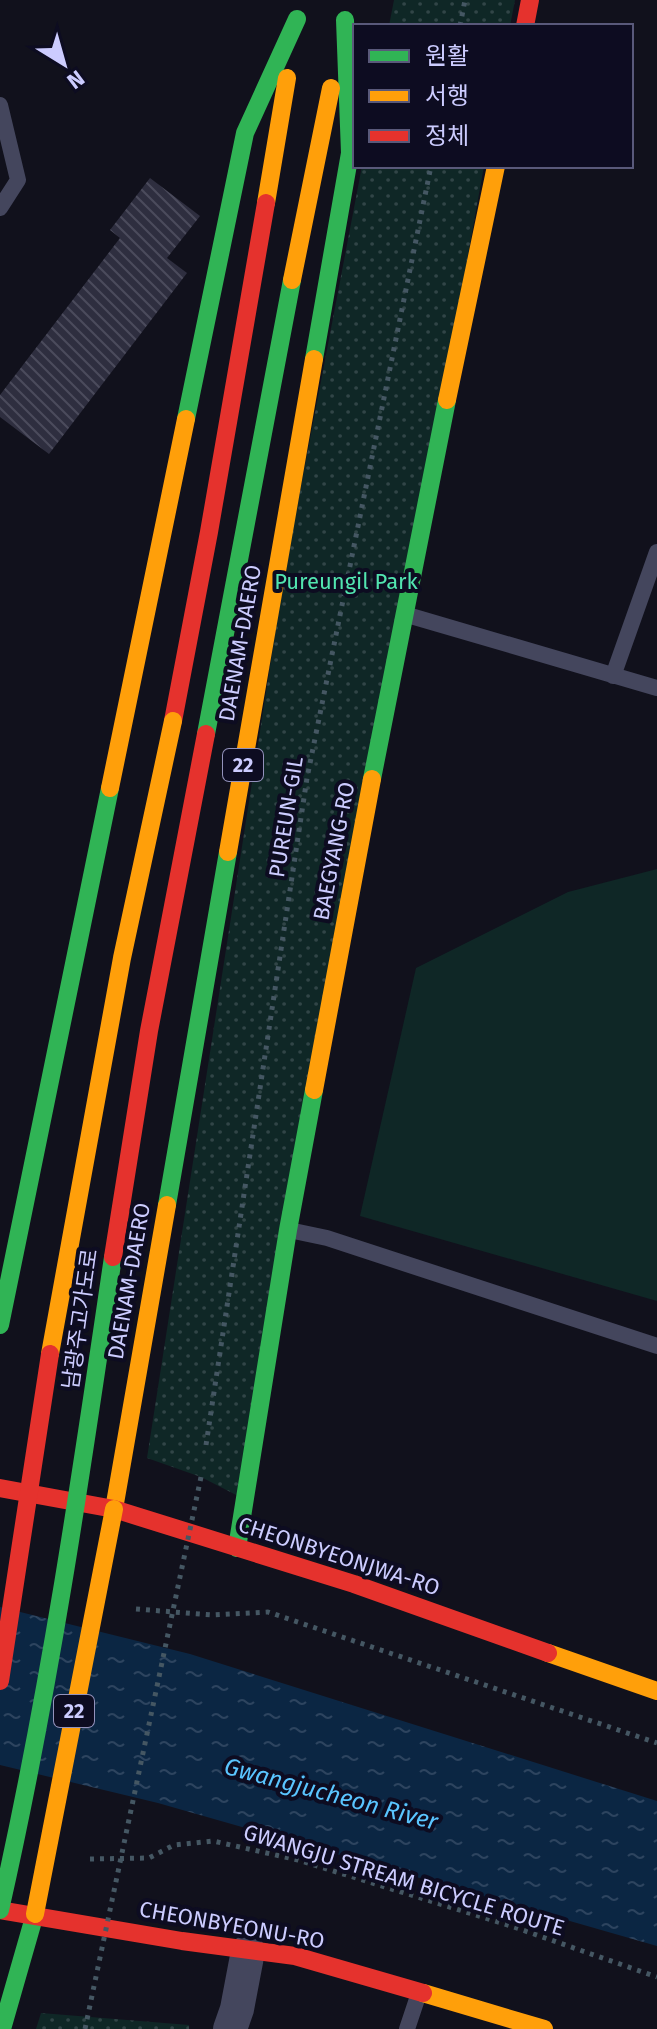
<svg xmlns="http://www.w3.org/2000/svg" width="657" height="2029" font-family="'Fira Sans','Noto Sans KR',sans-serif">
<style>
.grass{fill:url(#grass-dots)}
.pitch{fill:#0f2726}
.water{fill:url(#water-ripples)}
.building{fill:url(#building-back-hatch)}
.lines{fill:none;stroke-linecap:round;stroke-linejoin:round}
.path{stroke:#455763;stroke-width:5;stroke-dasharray:4 6;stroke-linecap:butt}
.lane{stroke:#44465d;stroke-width:16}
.street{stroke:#44465d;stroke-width:34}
.fast{stroke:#30b455;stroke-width:18}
.slow{stroke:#ff9f0a;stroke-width:18}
.jam{stroke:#e5322d;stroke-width:18}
.path-bridge{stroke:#455763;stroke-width:5;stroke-dasharray:4 6;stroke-linecap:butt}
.fast-bridge{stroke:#30b455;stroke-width:18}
.slow-bridge{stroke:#ff9f0a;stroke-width:18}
.jam-bridge{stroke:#e5322d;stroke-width:18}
.labels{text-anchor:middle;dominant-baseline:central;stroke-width:8;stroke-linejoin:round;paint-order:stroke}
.shield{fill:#0d0c21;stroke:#9392bc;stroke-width:2}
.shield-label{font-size:20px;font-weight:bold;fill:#ccf}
.park-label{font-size:22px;fill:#52e5b0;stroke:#0d0c21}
.street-label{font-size:22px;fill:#ccf;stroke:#0d0c21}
.water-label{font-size:24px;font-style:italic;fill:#5ac5ff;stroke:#0d0c21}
</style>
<defs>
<pattern id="grass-dots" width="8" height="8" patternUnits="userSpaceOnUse" patternTransform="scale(2)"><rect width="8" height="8" fill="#0f2726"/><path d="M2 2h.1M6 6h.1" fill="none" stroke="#314547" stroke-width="1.8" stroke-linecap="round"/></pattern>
<pattern id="water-ripples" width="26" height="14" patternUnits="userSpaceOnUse" patternTransform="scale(2)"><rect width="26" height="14" fill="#0b2643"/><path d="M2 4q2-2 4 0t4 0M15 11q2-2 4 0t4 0" fill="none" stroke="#2d445f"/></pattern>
<pattern id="building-back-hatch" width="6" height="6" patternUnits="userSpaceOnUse" patternTransform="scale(2)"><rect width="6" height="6" fill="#2e2e3f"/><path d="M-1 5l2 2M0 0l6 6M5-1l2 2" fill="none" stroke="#4b4b5c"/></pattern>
</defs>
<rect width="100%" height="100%" fill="#11111c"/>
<!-- grass -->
<path class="grass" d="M394 0H515L510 26H389Z
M362 166H484L244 1499 201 1477 147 1458 285 570Z
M41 2013 189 2025V2029H36Z"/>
<!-- pitch -->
<path class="pitch" d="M657 869V1301L360 1216 416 968 568 892Z"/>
<!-- water -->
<path class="water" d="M0 1607 190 1654 657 1801V1946L158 1803 0 1765Z"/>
<!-- building -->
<path class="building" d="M150 178 200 216 167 258 187 273 49 454 0 417V395L120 238 110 230Z"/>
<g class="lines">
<!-- path -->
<path class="path" d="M460 26 465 0
M206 1445 307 778 431 166
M136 1609 212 1615 268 1612 657 1743
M90 1859 149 1858 174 1845 213 1841 298 1860 511 1926 657 1977"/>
<!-- lane -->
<path class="lane" d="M0 105 18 180 0 208
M404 614 657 688
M613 676 657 552
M289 1230 327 1238 657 1346
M407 2029 419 1993"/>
<!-- street -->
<path class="street" d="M230 2029 237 2009 248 1951"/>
<!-- fast -->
<path class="fast" d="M314 359 350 153 345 20
M186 419 245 133 297 19
M206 734 292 280
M372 779 447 400
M167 1205 228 852
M0 1325 110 788
M237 1548 288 1230 314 1090
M2 2029 35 1914"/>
<!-- slow -->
<path class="slow" d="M266 203 287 78
M292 280 331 88
M447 400 496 166
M110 788 186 419
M228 852 314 359
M314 1090 372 779
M114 1509 167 1205
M548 1653 657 1691
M423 1993 544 2029"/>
<!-- jam -->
<path class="jam" d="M525 26 530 0
M173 721 209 532 266 203
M0 1488 114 1509 354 1584 548 1653
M0 1910 182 1941 295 1956 423 1993"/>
<!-- path-bridge -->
<path class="path-bridge" d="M85 2029 201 1477"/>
<!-- fast-bridge -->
<path class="fast-bridge" d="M0 1910C49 1694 81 1476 113 1257"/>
<!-- slow-bridge -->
<path class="slow-bridge" d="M50 1354 122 958 173 721
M35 1914 114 1509"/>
<!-- jam-bridge -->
<path class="jam-bridge" d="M113 1257 149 1031 206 734
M0 1681 50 1354"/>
</g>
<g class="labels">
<!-- shield labels -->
<g class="shield">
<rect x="223" y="749" width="40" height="32" rx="6"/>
<rect x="54" y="1695" width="40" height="32" rx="6"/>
</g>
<g class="shield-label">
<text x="243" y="765">22</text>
<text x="74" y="1711">22</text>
</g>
<!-- park labels -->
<g class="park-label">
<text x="346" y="581">Pureungil Park</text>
</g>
<!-- street labels -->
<g class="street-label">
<text transform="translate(240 643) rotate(-80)">DAENAM-DAERO</text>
<text transform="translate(286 817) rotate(-81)">PUREUN-GIL</text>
<text transform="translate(334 851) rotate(-79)">BAEGYANG-RO</text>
<text transform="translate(129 1281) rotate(-80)">DAENAM-DAERO</text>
<text transform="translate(80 1319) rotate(-82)">남광주고가도로</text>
<text transform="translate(339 1556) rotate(18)">CHEONBYEONJWA-RO</text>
<text transform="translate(404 1880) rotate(17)">GWANGJU STREAM BICYCLE ROUTE</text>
<text transform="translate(232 1925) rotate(10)">CHEONBYEONU-RO</text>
</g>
<!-- water labels -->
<g class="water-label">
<text transform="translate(331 1794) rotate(15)">Gwangjucheon River</text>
</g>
</g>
<!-- legend -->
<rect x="353" y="24" width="280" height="144" fill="#0d0c21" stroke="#59597a" stroke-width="2"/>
<rect x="369" y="50" width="40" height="12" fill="#30b455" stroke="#59597a" stroke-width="2"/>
<text x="425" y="64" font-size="24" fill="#ccccff">원활</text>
<rect x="369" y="90" width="40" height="12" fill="#ff9f0a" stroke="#59597a" stroke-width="2"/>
<text x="425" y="104" font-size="24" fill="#ccccff">서행</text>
<rect x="369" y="130" width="40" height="12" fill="#e5322d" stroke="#59597a" stroke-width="2"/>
<text x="425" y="144" font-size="24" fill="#ccccff">정체</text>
<!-- north arrow -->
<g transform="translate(64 64) rotate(143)" stroke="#0d0c21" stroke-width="6" paint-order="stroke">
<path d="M0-6L14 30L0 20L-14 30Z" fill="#ccccff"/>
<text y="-12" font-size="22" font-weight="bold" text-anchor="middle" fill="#ccccff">N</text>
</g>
</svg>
